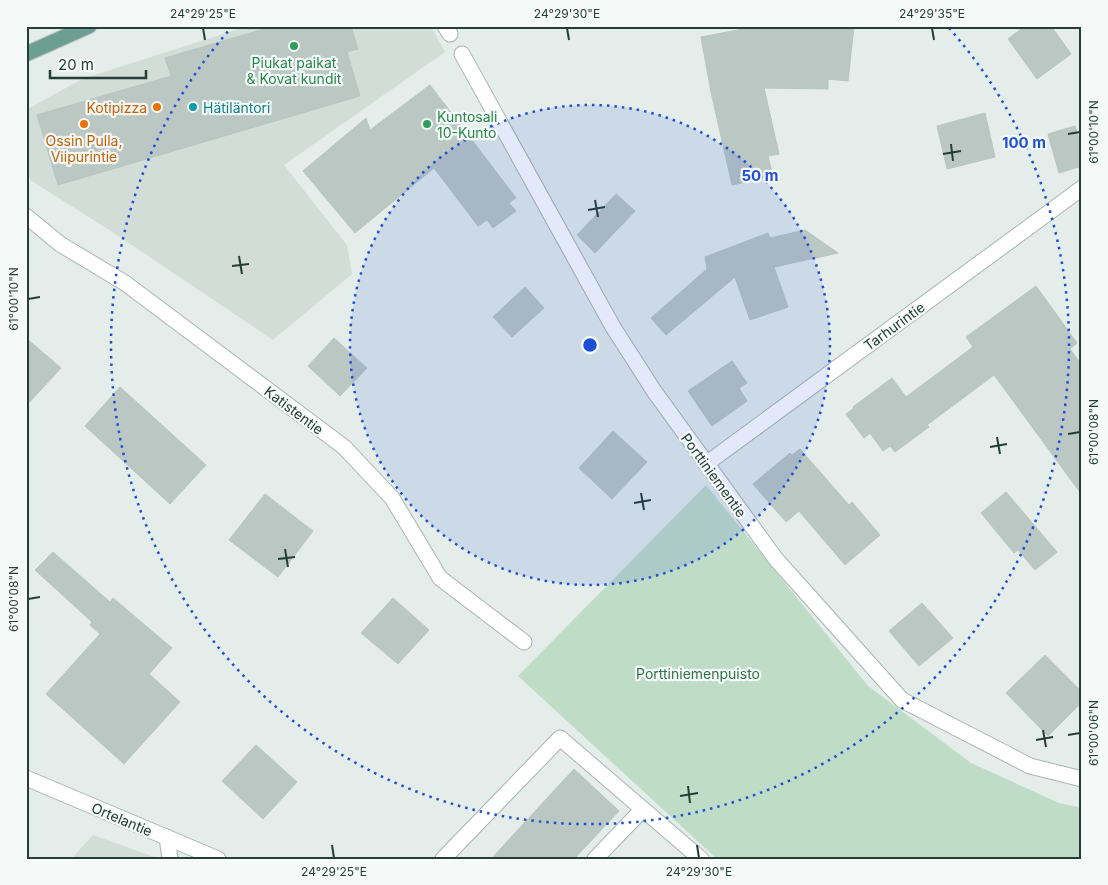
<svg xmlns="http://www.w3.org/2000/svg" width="1108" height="885" font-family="Inter,sans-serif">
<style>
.built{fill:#d2ddd8}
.green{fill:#bfdcc7}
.building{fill:#bac7c2;stroke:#b7c6c0}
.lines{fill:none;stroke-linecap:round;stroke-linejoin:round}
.minor-casing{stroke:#a7b5b0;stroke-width:17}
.major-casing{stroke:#c2c9c7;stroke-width:17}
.minor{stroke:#fff;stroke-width:15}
.major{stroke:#6c9f92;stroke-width:15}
.ticks{fill:none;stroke:#253d37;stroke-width:2}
.ring{fill:none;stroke:#1d4ed8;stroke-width:2.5;stroke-dasharray:2.5 5}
.leisure-dot{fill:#2e9e5b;stroke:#f5f9f7;stroke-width:2}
.food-dot{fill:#e8710a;stroke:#f5f9f7;stroke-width:2}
.culture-dot{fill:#0f9aa8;stroke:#f5f9f7;stroke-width:2}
.labels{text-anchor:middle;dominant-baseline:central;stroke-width:4.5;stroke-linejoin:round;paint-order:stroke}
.leisure-label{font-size:14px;fill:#27864d;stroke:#f5f9f7}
.food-label{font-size:14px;fill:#c56008;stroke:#f5f9f7;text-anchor:end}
.culture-label{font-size:14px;fill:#0d838f;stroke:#f5f9f7;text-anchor:start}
.street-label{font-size:14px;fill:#253d37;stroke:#f5f9f7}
.park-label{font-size:14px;fill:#31724b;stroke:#f5f9f7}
.centre{fill:#1d4ed8;stroke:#f5f9f7;stroke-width:2.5}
.ring-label{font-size:15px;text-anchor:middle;font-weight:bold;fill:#1d4ed8;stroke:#f5f9f7;stroke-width:4.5;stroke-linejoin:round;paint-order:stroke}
.neatline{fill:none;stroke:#253d37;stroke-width:2}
.ticks-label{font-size:12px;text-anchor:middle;fill:#253d37}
</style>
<rect width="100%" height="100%" fill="#e4ede9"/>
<!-- built -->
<path class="built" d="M248 26H431L445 52 284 165 347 245 352 274 273 340 111 231 30 180 26 165V110L82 79Z
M93 835 160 859H71Z"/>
<!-- green -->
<path class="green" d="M706 485 868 686 971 763 1059 803 1082 808V859H717L518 676Z"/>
<!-- building -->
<path class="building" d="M274 26H351L358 49 347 52 360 96 58 185 37 115 171 76 165 58Z
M759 26H854L848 81 828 79V89L764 88 779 154 768 156 773 176 732 185 711 92 701 37Z
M1025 26H1051L1071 54 1037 79 1008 39Z
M430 85 516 198 509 203 516 211 493 228 487 220 478 226 434 168 355 233 303 171 366 118 370 130Z
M985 113 995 157 947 169 937 126Z
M1075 126 1082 148V166L1059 173 1048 134Z
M616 194 635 211 595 253 577 235Z
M805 230 838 253 774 267 788 307 750 320 735 277 666 335 651 318 707 269 705 257 768 233 770 238Z
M1036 286 1077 343 1070 349 1082 365V495L994 375 927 425 929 427 895 452 890 446 883 451 870 433 864 438 846 414 854 408 853 407 892 378 906 397 973 347 966 337Z
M525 287 544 308 512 337 493 317Z
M26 338 61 368 26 406Z
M334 338 367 368 340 396 308 366Z
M732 361 747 383 739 388 747 401 712 426 688 391Z
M120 387 206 465 170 504 85 426Z
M613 431 647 462 612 499 579 468Z
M800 449 849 505 852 502 880 535 845 565 799 511 786 522 753 484 790 453 792 455Z
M1006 492 1057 552 1035 570 1018 550 1014 553 981 513Z
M265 494 313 531 278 577 229 540Z
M53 552 110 602 113 598 172 648 149 674 180 702 124 764 46 694 100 634 90 625 92 622 35 570Z
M393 598 429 630 398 664 361 633Z
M922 603 953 638 919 666 889 631Z
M1045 655 1082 692V702L1048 736 1006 693Z
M256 745 297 782 263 819 222 781Z
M574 769 619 811 574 859H491Z"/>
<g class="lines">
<defs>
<path id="minor" d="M445 26 450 34
M462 54 613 327 654 391 775 558 902 700 1030 766 1082 779
M26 216 60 244 125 283 344 447 392 498 440 578 524 642
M706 464 1082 188
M26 778 218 859
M167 837 170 859
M443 859 560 738 701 859
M595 859 643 809"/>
<path id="major" d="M26 54 89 26"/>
</defs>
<!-- minor casing -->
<use href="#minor" class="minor-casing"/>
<!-- major casing -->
<use href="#major" class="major-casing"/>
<!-- minor -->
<use href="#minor" class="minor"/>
<!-- major -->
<use href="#major" class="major"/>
</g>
<!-- ticks -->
<path class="ticks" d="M203 28 205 40M567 28 569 40M932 28 934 40M1068 134 1080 132M951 144 953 161M943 154 961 151M595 200 598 217M588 210 605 207M239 256 242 274M232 266 249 264M28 299 40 297M1068 434 1080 432M997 437 1000 454M990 447 1007 444M641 493 644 510M634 503 651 500M285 549 288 567M278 559 295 557M28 599 40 597M1043 730 1046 747M1068 735 1080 733M1036 740 1053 737M688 786 690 803M680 796 698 793M332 845 334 858M697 845 699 858"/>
<!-- distance rings -->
<circle cx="590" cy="345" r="240" fill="#1d4ed8" fill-opacity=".12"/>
<g class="ring">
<circle cx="590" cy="345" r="240"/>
<path d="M949 28A479 479 0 1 1 231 28"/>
</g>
<!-- markers -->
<g class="leisure-dot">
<circle cx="294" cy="46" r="5"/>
<circle cx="427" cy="124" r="5"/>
</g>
<g class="food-dot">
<circle cx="157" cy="107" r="5"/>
<circle cx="84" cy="124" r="5"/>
</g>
<circle class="culture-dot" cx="193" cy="107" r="5"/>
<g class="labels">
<!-- leisure labels -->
<g class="leisure-label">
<text x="294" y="62">Piukat paikat<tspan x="294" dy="16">&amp; Kovat kundit</tspan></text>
<text x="437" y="116" text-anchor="start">Kuntosali<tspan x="437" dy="16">10-Kunto</tspan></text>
</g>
<!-- food labels -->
<g class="food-label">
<text x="147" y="107">Kotipizza</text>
<text x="84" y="140" text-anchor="middle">Ossin Pulla,<tspan x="84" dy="16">Viipurintie</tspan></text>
</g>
<!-- culture labels -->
<g class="culture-label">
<text x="203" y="107">Hätiläntori</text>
</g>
<!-- street labels -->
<g class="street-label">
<text transform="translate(894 326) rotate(-36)">Tarhurintie</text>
<text transform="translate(294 410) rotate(37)">Katistentie</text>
<text transform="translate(714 475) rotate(54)">Porttiniementie</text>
<text transform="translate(122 819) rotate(23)">Ortelantie</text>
</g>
<!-- park labels -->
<g class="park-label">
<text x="698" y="673">Porttiniemenpuisto</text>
</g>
</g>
<circle cx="590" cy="345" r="8" class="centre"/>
<g class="ring-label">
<text x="1024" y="148">100 m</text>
<text x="760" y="181">50 m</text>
</g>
<!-- border -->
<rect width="1108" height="885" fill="none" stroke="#f5f9f7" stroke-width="55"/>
<!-- scale -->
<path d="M50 70v8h96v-8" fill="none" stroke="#253d37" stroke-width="2.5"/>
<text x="58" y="70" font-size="15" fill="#253d37" stroke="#f5f9f7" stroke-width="4" paint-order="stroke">20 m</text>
<rect x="28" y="28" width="1052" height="830" class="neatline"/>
<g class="ticks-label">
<text x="203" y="18">24°29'25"E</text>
<text x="567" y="18">24°29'30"E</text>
<text x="932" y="18">24°29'35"E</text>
<text transform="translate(1094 132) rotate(-90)" y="4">61°00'10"N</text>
<text transform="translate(14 299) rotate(-90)" y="4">61°00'10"N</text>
<text transform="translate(1094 432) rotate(-90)" y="4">61°00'08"N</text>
<text transform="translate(14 599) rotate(-90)" y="4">61°00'08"N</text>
<text transform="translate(1094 733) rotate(-90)" y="4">61°00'06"N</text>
<text x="334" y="876">24°29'25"E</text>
<text x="699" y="876">24°29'30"E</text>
</g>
</svg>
